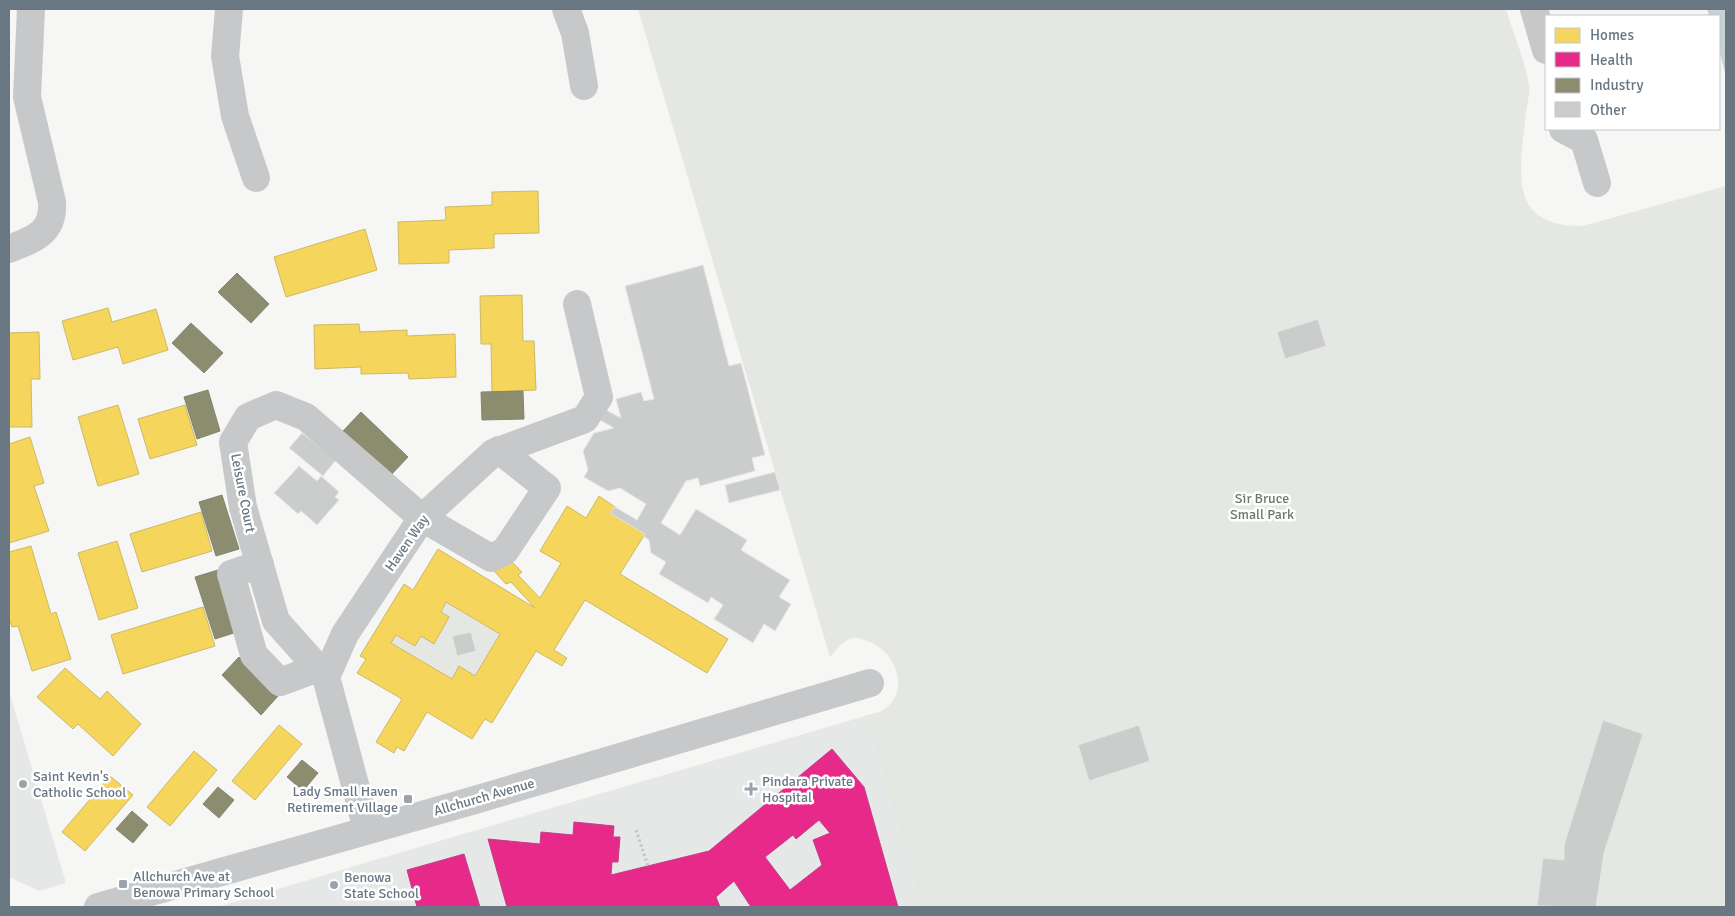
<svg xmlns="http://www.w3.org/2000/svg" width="1735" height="916" font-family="Signika,sans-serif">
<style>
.built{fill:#e6e8e8}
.green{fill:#e5e7e3}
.water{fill:#c8d1d3}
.homes{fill:#f6d55c;stroke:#ccb968;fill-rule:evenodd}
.health{fill:#e7298a;stroke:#c14088;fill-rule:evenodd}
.industry{fill:#8c8c6e;stroke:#828674}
.building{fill:#cbcdcd;stroke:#e6e6e5}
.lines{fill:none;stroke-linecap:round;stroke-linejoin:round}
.path{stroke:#c5c6c7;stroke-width:3;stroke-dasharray:2.5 2.5;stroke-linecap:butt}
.minor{stroke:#c7c8c9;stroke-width:28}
.poi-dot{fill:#9aa3ab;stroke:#fff;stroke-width:2}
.labels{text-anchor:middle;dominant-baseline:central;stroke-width:5;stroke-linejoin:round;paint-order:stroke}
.street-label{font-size:14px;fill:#697783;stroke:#fff}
.park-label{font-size:14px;fill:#6b7a67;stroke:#fff}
.poi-label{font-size:14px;fill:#697783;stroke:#fff;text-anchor:start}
</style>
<rect width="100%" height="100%" fill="#f6f6f5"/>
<!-- built -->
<path class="built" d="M9 691 66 883 39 891 9 877Z
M865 716 921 907H218L368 862Z"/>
<!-- green -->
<path class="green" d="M638 9H1506C1513 33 1525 60 1529 86 1530 94 1527 104 1526 112 1521 167 1504 227 1583 226L1726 186V907H921L865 716C870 714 878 713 883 710 912 692 896 648 864 640 861 639 857 637 853 638 843 640 836 650 830 657Z
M446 602 500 634 475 676 459 667 452 679 391 643 396 635 415 646 421 636 434 643 449 617 441 612Z"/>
<!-- water -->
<path class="water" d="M1707 9H1726V76L1719 50V16H1709Z"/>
<!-- homes -->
<path class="homes" d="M538 191 539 233 494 234V248L449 250V263L399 264 398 222 446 220 445 207 492 205V192Z
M365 229 377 270 286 297 274 257Z
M522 295 523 341H534L536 390 492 392 491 344H481L480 296Z
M108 308 112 322 156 309 168 350 123 364 118 347 73 360 62 321Z
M359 324 360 332 407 330V336L455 334 456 377 409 379 408 373 361 374V367L315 369 314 325Z
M39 332 40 379H31L32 427H9V333Z
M118 405 139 474 98 486 78 417Z
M185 405 197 445 150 459 138 419Z
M30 437 44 483 34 486 49 531 9 543V444Z
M599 496 615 507 610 513 645 534 620 574 728 639 707 673 585 600 554 650 567 658 562 666 536 651 492 723 485 719 472 739 427 712 404 751 397 747 394 753 376 742 402 699 357 673 366 659 360 656 404 584 413 590 438 549 535 608 511 582 506 584 494 571 508 558 522 572 518 575 540 598 561 563 540 551 567 506 586 518ZM446 602 500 634 475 676 459 666 452 679 391 643 396 635 415 646 421 636 434 644 449 617 441 612Z
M201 512 212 551 142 572 130 534Z
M117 541 138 608 99 620 78 553Z
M31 546 51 614 56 612 71 659 32 671 18 626 12 627 9 618V552Z
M203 607 215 646 123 674 111 635Z
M65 668 100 699 107 691 141 724 113 756 78 724 73 729 37 697Z
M279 725 302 744 255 800 232 781Z
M194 751 217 770 170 826 147 807Z
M110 776 133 795 85 851 62 832Z"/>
<!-- health -->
<path class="health" d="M832 749 864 787 898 907H751L734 881 716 897 720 907H507L488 839 540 844 541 832 573 835 574 822 614 826 613 837H620L618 862H612L611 875 709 851ZM819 820 830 833 813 840 822 865 790 890 765 857 793 835 796 839Z
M464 854 480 907H417L407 870Z"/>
<!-- industry -->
<path class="industry" d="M237 273 269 304 251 323 218 292Z
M191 323 223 353 204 373 172 343Z
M208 390 220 431 197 439 184 397Z
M523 391 524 419 482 420 481 392Z
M361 412 408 457 390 476 343 431Z
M222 495 239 549 216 556 199 502Z
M218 570 237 632 215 639 195 577Z
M239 657 278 696 261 715 222 675Z
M302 760 318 773 303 791 287 777Z
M218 787 234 800 219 818 203 804Z
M132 811 148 825 133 843 116 829Z"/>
<!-- building -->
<path class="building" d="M703 265 729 366 741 363 765 455 752 458 755 471 700 486 698 478 686 481 661 523 680 535 696 509 747 540 741 550 790 580 779 597 791 604 775 631 764 624 753 643 714 619 723 605 711 597 708 603 659 574 666 562 651 553 649 540 643 536 645 534 610 513 615 507 637 520 646 504 620 488 608 491 584 477 588 470 583 451 594 433 614 428 600 420 606 410 621 418 616 399 641 392 644 401 654 399 625 286Z
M1318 319 1326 346 1285 359 1277 332Z
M302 433 336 460 323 476 289 448Z
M299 466 317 481 321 476 339 492 335 497 339 500 317 525 301 511 298 514 274 493Z
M775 472 780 490 729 503 725 485Z
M471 632 476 651 457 656 452 636Z
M1603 720 1643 734 1604 853 1596 907 1537 906 1543 858 1564 860V845Z
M1139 725 1150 761 1089 781 1078 745Z"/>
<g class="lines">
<!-- path -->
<path class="path" d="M636 830 648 866"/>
<!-- minor -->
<path class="minor" d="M229 9 225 56 235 116 256 178
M566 9 575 33 584 86
M1534 9 1546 50
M1563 129 1584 140 1597 183
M9 249C34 239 54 233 52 202L27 97 31 9
M260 564 231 574 254 655 280 682 318 668
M326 677 276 621 243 507 233 442 248 417 276 405 306 417 422 518 491 558 505 551 547 488 499 450
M367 829 326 677 345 634 422 518 493 453 585 419 599 397 577 304
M98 907 468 802 870 683"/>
</g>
<!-- markers -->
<g class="poi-dot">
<circle cx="23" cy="784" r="5"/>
<path d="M748.5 781.5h5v5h5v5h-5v5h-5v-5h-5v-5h5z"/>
<rect x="403" y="794" width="10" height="10" rx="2.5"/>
<rect x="118" y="879" width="10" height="10" rx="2.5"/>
<circle cx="334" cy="885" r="5"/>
</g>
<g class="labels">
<!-- street labels -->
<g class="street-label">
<text transform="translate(243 493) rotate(79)">Leisure Court</text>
<text transform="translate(407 543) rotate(-55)">Haven Way</text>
<text transform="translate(484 797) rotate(-16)">Allchurch Avenue</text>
</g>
<!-- park labels -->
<g class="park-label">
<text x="1262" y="498">Sir Bruce<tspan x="1262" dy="16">Small Park</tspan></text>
</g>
<!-- poi labels -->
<g class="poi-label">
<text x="33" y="776">Saint Kevin's<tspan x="33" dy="16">Catholic School</tspan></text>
<text x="762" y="781">Pindara Private<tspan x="762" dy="16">Hospital</tspan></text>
<text x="398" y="791" text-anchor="end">Lady Small Haven<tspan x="398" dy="16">Retirement Village</tspan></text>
<text x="133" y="876">Allchurch Ave at<tspan x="133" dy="16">Benowa Primary School</tspan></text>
<text x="344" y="877">Benowa<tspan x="344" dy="16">State School</tspan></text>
</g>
</g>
<!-- border -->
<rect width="1735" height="916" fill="none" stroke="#697783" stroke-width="20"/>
<!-- legend -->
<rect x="1545" y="15" width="175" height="115" fill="#ffffff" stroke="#c3c9cd"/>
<rect x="1555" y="28" width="25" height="15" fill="#f6d55c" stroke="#c3c9cd"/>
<text x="1590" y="40" font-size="15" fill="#697783">Homes</text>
<rect x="1555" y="52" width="25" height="15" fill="#e7298a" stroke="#c3c9cd"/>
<text x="1590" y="65" font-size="15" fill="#697783">Health</text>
<rect x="1555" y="78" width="25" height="15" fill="#8c8c6e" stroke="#c3c9cd"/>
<text x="1590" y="90" font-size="15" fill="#697783">Industry</text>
<rect x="1555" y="102" width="25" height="15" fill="#cbcdcd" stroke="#c3c9cd"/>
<text x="1590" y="115" font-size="15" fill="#697783">Other</text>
</svg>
